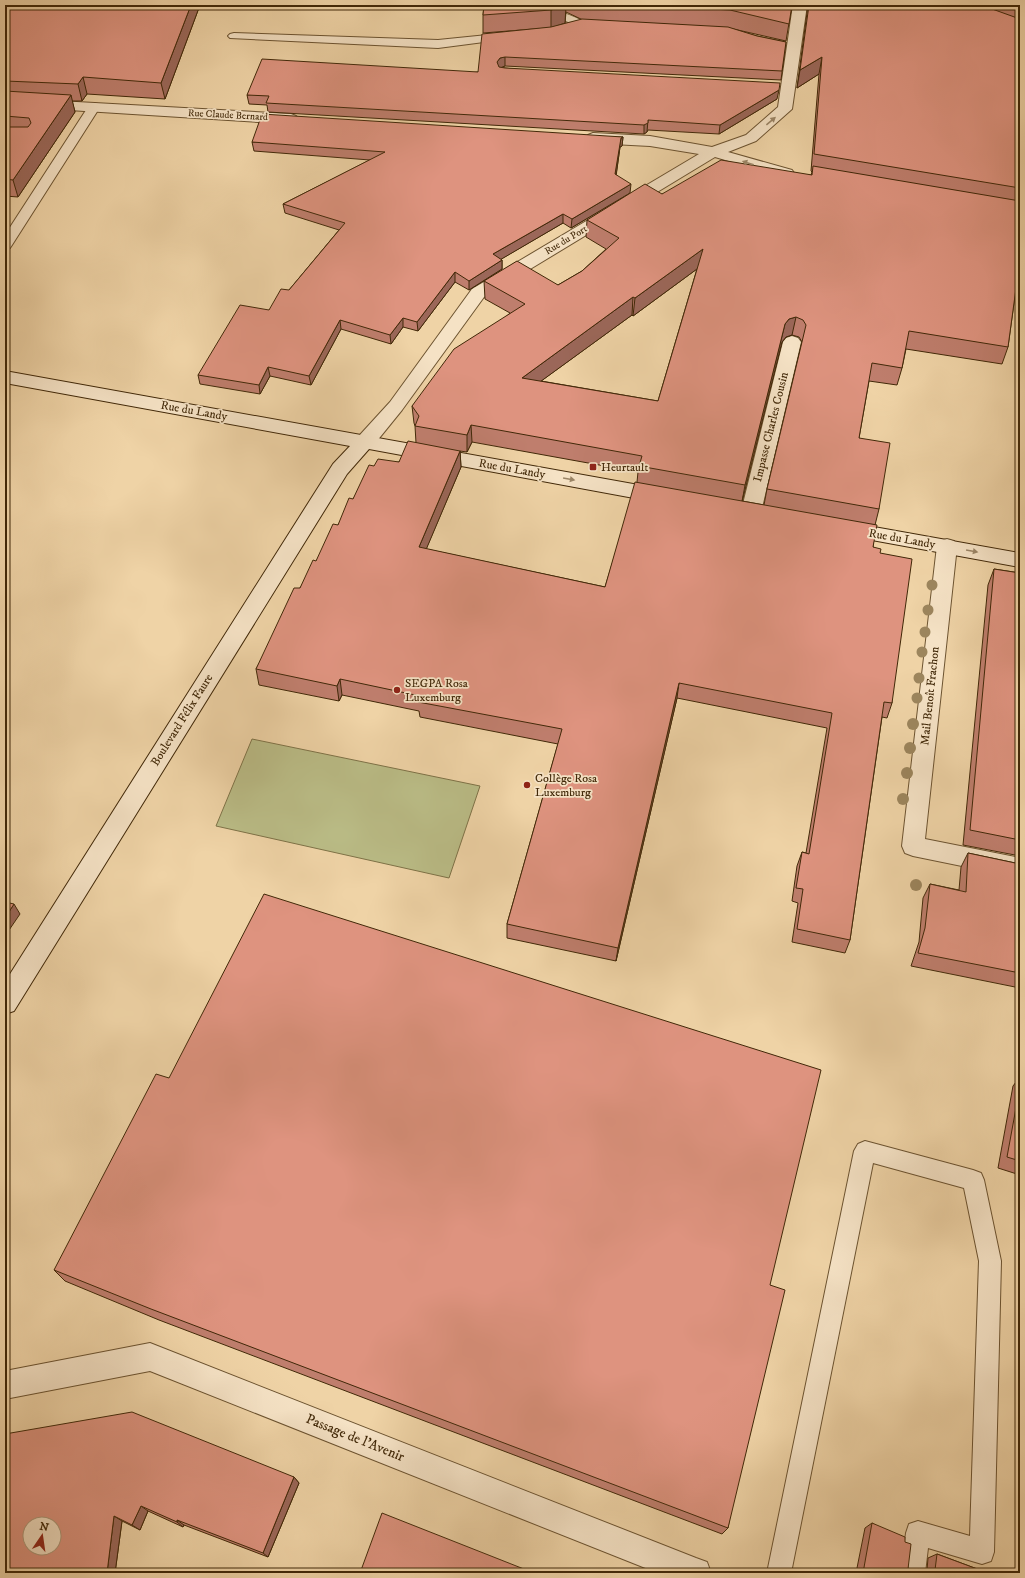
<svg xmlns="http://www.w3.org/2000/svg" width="1025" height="1578" font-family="'IM FELL DW Pica',serif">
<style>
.green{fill:#babc86;stroke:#7e7247}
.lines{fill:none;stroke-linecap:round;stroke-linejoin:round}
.lane-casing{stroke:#6c5330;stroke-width:2}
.street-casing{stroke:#6c5330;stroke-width:2}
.secondary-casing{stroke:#412808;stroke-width:2}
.lane{fill:#f5e2c5;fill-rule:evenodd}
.street{fill:#f5e2c5;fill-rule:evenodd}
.secondary{fill:#f5e2c5;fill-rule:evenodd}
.tree{fill:#9c855d}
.wall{fill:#bf7e6d;stroke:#412808;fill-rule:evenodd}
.shaded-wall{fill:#9b6759;stroke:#412808}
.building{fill:#de937f;stroke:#412808;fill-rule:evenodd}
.oneway{fill:#9b8566}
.poi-dot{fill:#8f2418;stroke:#f5e2c5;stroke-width:1.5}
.labels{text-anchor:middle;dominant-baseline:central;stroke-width:3.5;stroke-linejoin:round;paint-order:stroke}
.far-street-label{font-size:10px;fill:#412808;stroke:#f5e2c5}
.street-label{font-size:12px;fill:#412808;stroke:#f5e2c5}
.poi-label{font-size:12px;fill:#412808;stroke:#f5e2c5;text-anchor:start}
.near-street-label{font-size:14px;fill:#412808;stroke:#f5e2c5}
</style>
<rect width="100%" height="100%" fill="#efd3a6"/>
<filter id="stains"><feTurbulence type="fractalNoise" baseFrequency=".005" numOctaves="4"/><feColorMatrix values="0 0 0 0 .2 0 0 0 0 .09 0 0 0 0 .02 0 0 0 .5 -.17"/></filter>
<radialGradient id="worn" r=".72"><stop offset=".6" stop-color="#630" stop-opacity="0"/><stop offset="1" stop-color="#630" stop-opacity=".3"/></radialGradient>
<!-- green -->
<path class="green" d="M252 739 480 786 449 878 216 826Z"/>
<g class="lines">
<defs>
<path id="lane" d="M500 5C533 5 555 7 585 22L587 24 585 26 581 27 550 15 506 8 502 7Z
M234 33 438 40 507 33 511 34 513 36 511 38 507 39 438 48 230 38 228 36 230 34Z
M94 103 98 104 100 107 12 245 10 248 5 249V235L88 107 90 104Z
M865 1141 973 1170 981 1173 984 1180 1001 1261 994 1552 991 1561 982 1564 928 1548 925 1573H901L906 1533 909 1524 918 1521 970 1536 979 1261 964 1188 873 1163 791 1573H767L854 1151 858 1144Z"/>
<path id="street" d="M793 5H807L792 109 756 141 728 152 792 170 794 173 792 176 786 178 715 157 484 297 402 410 372 447 365 448 358 447 356 442 358 437 390 402 472 289 699 154 650 146 593 143 588 141 585 138 588 135 593 133 650 136 712 147 746 135 778 107Z
M5 98 291 114 296 116 299 119 296 122 291 124 5 106Z
M792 336 798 338 801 342 761 512 758 517 751 519 744 517 741 512 783 342 786 338Z
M947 539 954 541 957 546 925 839 1020 858V878L913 856 905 853 902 846 937 546 940 541Z
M150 1343 696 1558 707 1562 711 1573H658L150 1371 5 1399V1371Z"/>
<path id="secondary" d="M5 371 661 489 668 491 670 496 668 501 661 503 369 449 347 474 14 1011 5 1014V982L333 464 350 446 5 383Z
M846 522 1020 553V567L839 534 836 529 839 524Z"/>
</defs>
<!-- lane casing -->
<use href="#lane" class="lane-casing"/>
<!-- street casing -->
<use href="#street" class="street-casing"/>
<!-- secondary casing -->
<use href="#secondary" class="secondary-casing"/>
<!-- lane -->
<use href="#lane" class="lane"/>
<!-- street -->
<use href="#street" class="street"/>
<!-- secondary -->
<use href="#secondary" class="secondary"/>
</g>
<!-- trees -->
<g class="tree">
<circle cx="932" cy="585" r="5.5"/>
<circle cx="928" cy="610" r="5.5"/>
<circle cx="925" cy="632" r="5.5"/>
<circle cx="922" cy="652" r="5.5"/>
<circle cx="919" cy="678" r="5.5"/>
<circle cx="917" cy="698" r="5.5"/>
<circle cx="913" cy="724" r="6"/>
<circle cx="910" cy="748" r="6"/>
<circle cx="907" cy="773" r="6"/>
<circle cx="903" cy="799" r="6"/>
<circle cx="916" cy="885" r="6"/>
</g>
<!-- wall -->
<path class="wall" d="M5 5H200L165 99 87 94 82 101H72L75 112 18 197 5 196Z
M212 5H258L257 8Z
M484 5H792L786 41 729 28 757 36 786 42 781 80 505 66 501 67 505 68 777 99 719 134 648 130 647 132 644 134 268 112 267 105 249 104 247 95 478 72 547 28 483 33V15ZM566 12 583 20 551 27 565 23Z
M808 5H1020V259L1008 347 1002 364 906 349 902 368 897 385 869 381 859 438 879 509 875 525 873 547 880 553 892 703 887 718 882 717 850 940 845 953 792 942 798 903 792 901 797 866 802 852 806 853 827 728 677 698 616 961 507 938V924L558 744 420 717 419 711 342 695 339 701 259 685 256 669 300 588 338 525 353 499 374 466 399 462 416 443 415 426 414 423 412 406 510 313 485 299 484 281 558 285 582 271 606 249 586 237 587 220 662 194 811 175 812 172 811 171 819 74 797 88ZM697 269 658 401 541 381 632 315 633 316ZM792 335 799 337 802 342 767 489 764 505 742 501 782 342 786 337ZM472 442 638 472 637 482 605 587 426 549 461 467 460 451 467 452Z
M623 137 622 146 620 147 616 175 630 193 571 228 563 223 501 259 502 260V269L469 290 455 282 418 331 403 327 391 344 341 329 311 385 270 376 260 394 200 384 198 375 269 310 289 290 339 230 285 213 283 204 370 160 254 151 252 142Z
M994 569 1020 573V856L963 845 988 585Z
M968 853 1020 864V988L911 966 919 942 923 898 930 884 959 890 961 867Z
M1020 1077V1175L998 1168 1013 1086Z
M54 1270 770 1285 728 1528 722 1534 159 1320 65 1281Z
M5 1434 294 1477 299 1483 268 1557 184 1525 183 1527 148 1511 140 1530 122 1521 115 1573Z
M872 1523 905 1542 908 1569 909 1571 927 1570 928 1558 937 1554 988 1573H856L865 1528Z"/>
<!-- shaded-wall -->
<path class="shaded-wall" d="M191 5H200L165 99 161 83Z
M566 6 565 23 551 28V10Z
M505 57V66L500 68 497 71V62L500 58Z
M822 57 819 74 797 88 800 70Z
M83 77 87 94 82 101 78 84Z
M779 90 777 99 719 134 720 125Z
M71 95 75 112 18 197 13 180Z
M648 120 647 132 644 134V125Z
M623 137 622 146 620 147 615 184V174L621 138Z
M631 184 630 193 571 228 572 219Z
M563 214V223L493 264V254Z
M703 249 701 266 633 316 635 298Z
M502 260V269L469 290V281Z
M455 272V282L418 331 417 322Z
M633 297 632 315 522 395V378Z
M796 317 792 335 786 337 782 342 742 502 745 485 785 324 789 319Z
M403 318V327L391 344 390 335Z
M340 320 341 329 311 385 309 376Z
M268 367 270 376 260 394 259 385Z
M471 425 472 442 467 452V435Z
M460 451 461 467 420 564 419 547Z
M340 679 342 695 339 701 337 686Z
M679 683 677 698 616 961 618 948Z
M14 904 20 914 5 936V918Z
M294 1477 299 1483 268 1557 263 1553Z
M141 1506 148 1511 140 1530 132 1525Z
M114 1516 122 1521 115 1573H107Z
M177 1520 184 1525 183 1527 177 1522Z"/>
<!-- building -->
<path class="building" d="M5 5H191L161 83 83 77 78 84 5 81Z
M484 5H564L566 6 551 10 483 15Z
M634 5H792L789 24 730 10Z
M809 5H981L1020 19V188L814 154 822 57 800 70Z
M1014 5H1020V7Z
M582 19 728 27 757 36 786 42 782 71 505 57 500 58 497 62 499 67 505 68 780 83 779 90 720 125 648 120V123L644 125 266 103 269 96 247 95 262 59 478 72 482 34 551 27Z
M5 91 71 95 13 180 5 179V127H28L31 123 29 118 5 116Z
M262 114 623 137 621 138 615 174 631 184 572 219 563 214 493 254 502 260 469 281 455 272 417 322 403 318 390 335 340 320 309 376 268 367 259 385 198 375 240 305 269 310 281 289 289 290 345 223 283 204 385 152 252 142Z
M721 160 812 175 813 166 1020 201V259L1008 347 909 331 902 368 872 363 859 438 890 443 879 509 767 489 806 325 803 320 796 317 789 319 785 324 745 485 639 466 642 456 471 425 467 435 415 426 419 416 412 406 454 349 525 304 484 281 517 261 558 285 582 271 619 238 587 220 645 184 662 194ZM703 249 658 401 522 378 633 297 635 298Z
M408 441 460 451 419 547 605 587 635 482 877 525 873 547 881 549 880 553 912 559 892 703 884 702 850 940 797 929 803 889 796 888 802 852 809 854 832 713 679 683 618 948 507 924 562 729 418 702 420 696 340 679 337 686 256 669 294 588H300L313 560 316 561 333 524 338 525 349 498 353 499 369 465 374 466 378 459 399 462Z
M994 569 1020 573V840L970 830Z
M968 853 1020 864V973L918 953 925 928 930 884 966 892Z
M264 894 821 1070 770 1285 785 1290 728 1528 151 1309 54 1270 156 1074 169 1078Z
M5 902 14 904 5 918Z
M1020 1086V1161L1007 1157Z
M132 1412 294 1477 263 1553 177 1520V1522L141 1506 132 1525 114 1516 107 1573H5V1434ZM30 1524H54V1548H30Z
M382 1513 534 1573H360Z
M872 1523 905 1537V1542L911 1544 908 1569 909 1571 935 1570 937 1554 988 1573H863Z"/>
<!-- one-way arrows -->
<defs><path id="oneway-solid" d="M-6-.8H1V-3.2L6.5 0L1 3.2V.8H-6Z"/></defs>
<g class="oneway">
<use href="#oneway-solid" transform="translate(771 121) rotate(-40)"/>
<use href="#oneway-solid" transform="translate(748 163) rotate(-163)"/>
<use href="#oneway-solid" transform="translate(569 479) rotate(10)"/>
<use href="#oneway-solid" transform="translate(972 551) rotate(10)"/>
</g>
<!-- markers -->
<g class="poi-dot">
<rect x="589" y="463" width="8" height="8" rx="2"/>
<circle cx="397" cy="690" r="4"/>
<circle cx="527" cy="785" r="4"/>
</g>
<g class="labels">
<!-- far-street labels -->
<g class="far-street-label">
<text transform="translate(228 115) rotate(3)">Rue Claude Bernard</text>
<text transform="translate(566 240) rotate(-31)">Rue du Port</text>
</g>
<!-- street labels -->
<g class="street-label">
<text transform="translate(194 411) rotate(10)">Rue du Landy</text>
<text transform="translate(771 427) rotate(-76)">Impasse Charles Cousin</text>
<text transform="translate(512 469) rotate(10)">Rue du Landy</text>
<text transform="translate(902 539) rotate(10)">Rue du Landy</text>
<text transform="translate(930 696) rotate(-84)">Mail Benoît Frachon</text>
<text transform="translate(182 720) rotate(-58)">Boulevard Félix Faure</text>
</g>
<!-- poi labels -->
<g class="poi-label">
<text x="601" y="467">Heurtault</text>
<text x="405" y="683">SEGPA Rosa<tspan x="405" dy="14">Luxemburg</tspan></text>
<text x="535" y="778">Collège Rosa<tspan x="535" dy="14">Luxemburg</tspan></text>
</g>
<!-- near-street labels -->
<g class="near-street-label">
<text transform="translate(355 1438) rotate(22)">Passage de l'Avenir</text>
</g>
</g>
<!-- margin -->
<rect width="1025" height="1578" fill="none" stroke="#efd3a6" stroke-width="20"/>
<rect x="6" y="6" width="1013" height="1566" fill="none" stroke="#412808" stroke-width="2"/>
<rect x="10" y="10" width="1005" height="1558" fill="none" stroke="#412808"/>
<!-- north arrow -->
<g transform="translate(42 1536) rotate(13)"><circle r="19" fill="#f5e2c5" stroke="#ad9879"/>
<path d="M0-3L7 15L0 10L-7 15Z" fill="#8f2418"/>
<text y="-6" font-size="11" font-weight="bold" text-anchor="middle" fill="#412808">N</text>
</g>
<rect width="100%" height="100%" filter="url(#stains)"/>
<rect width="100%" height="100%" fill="url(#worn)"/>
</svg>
